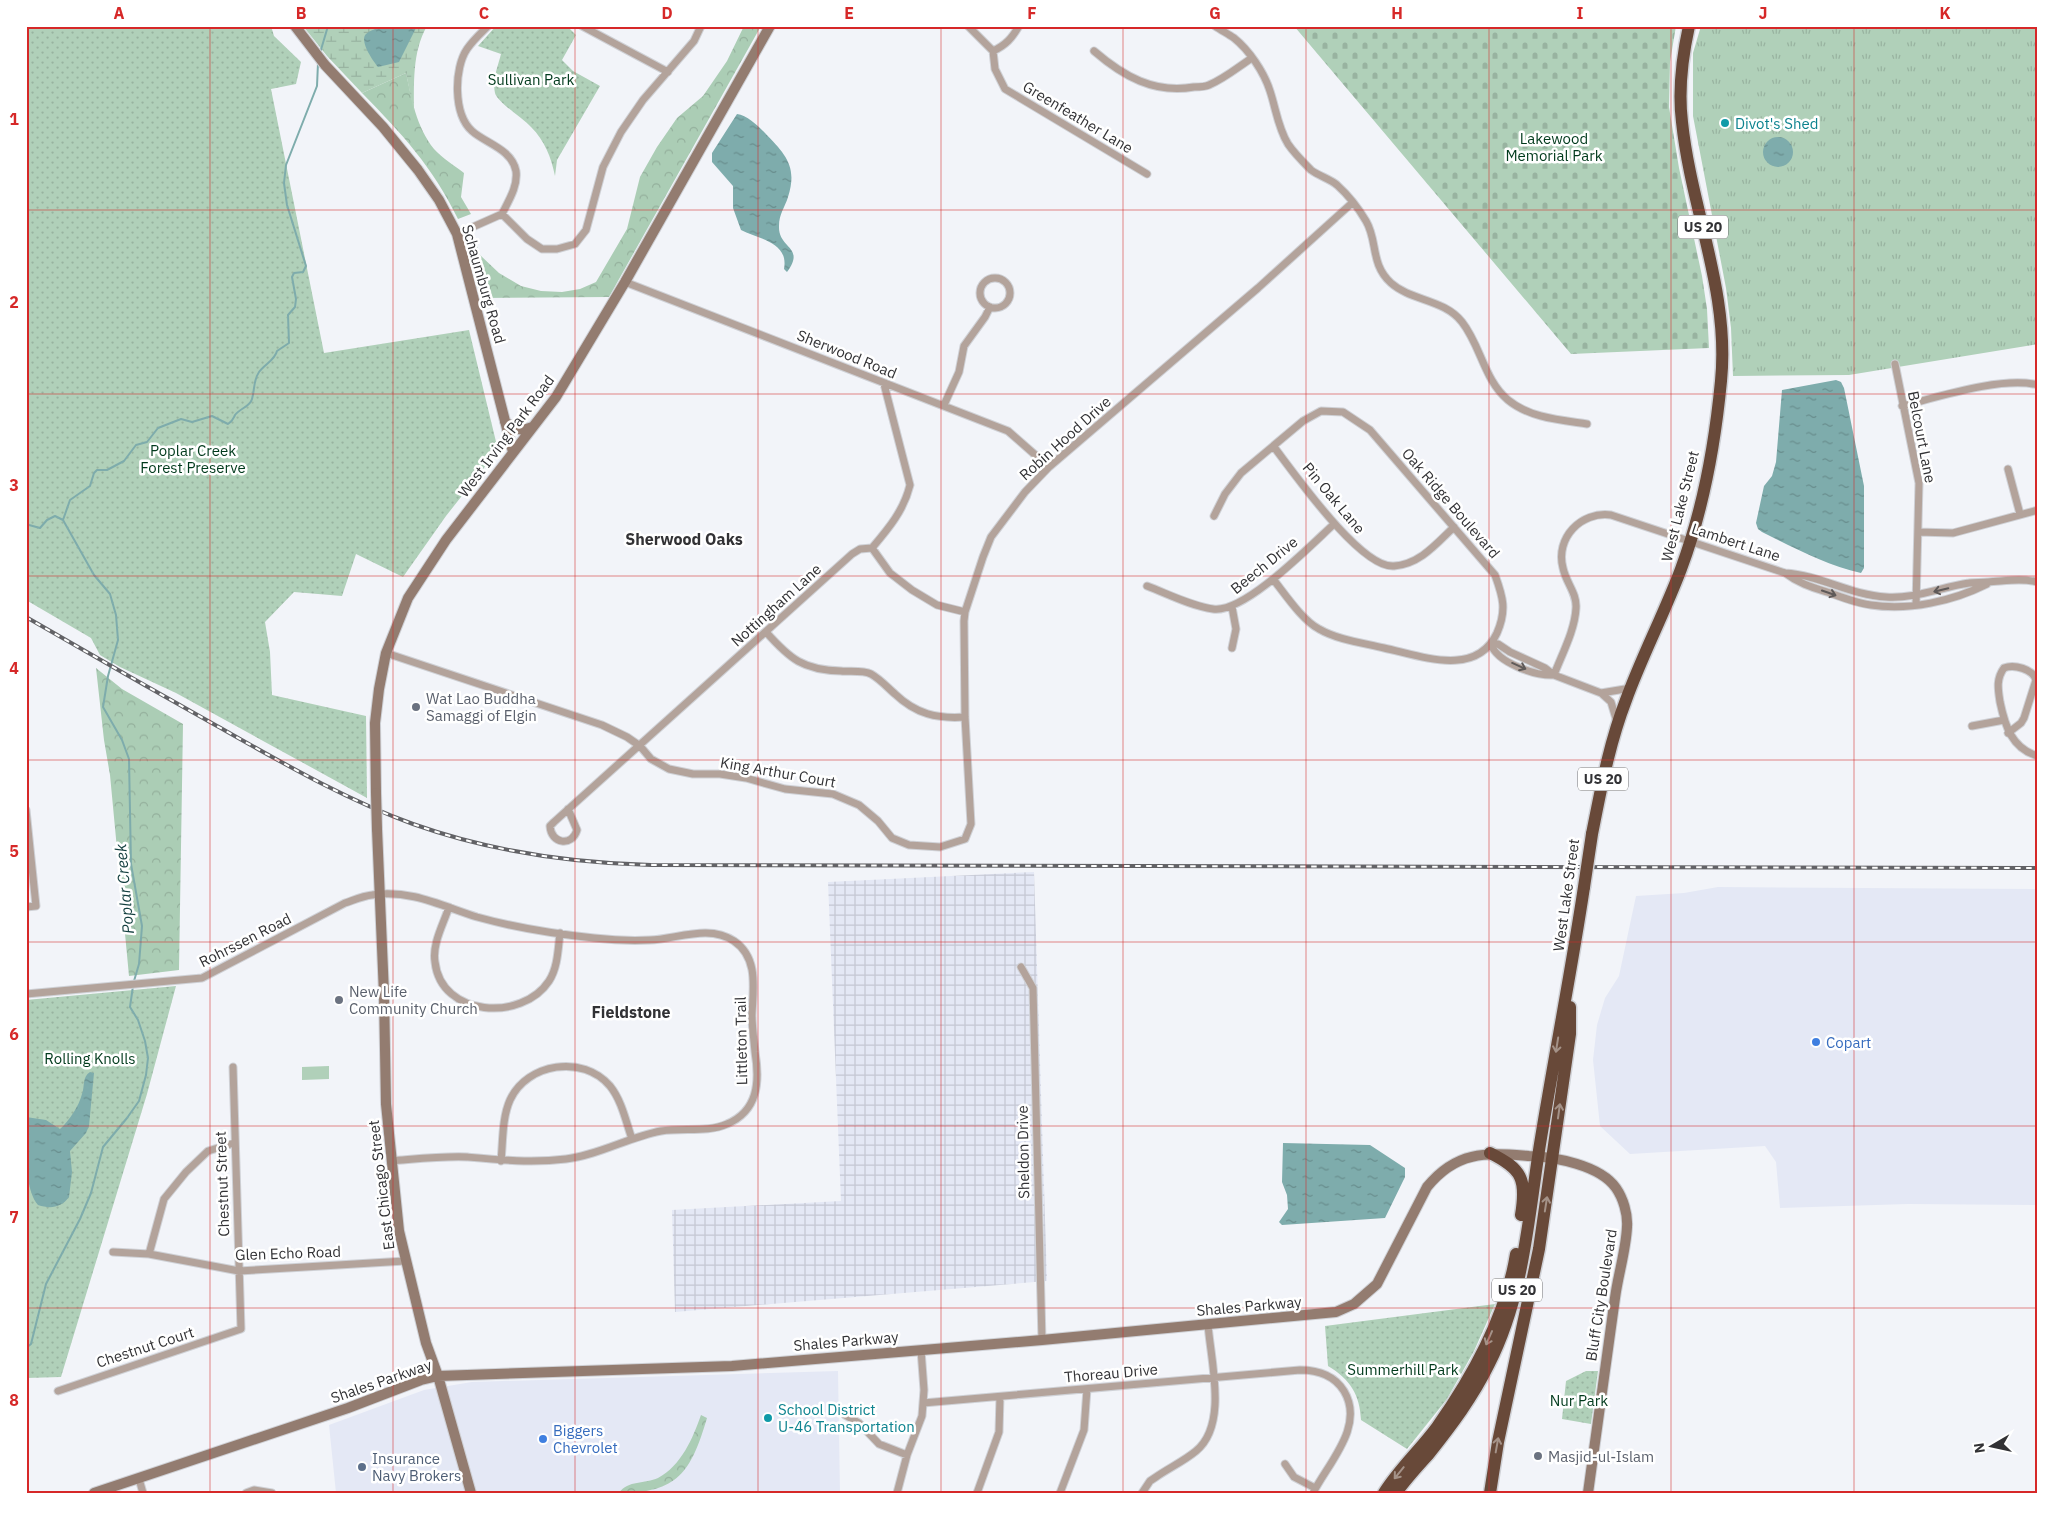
<svg xmlns="http://www.w3.org/2000/svg" width="2064" height="1519" font-family="'IBM Plex Sans',sans-serif">
<style>
.built{fill:#e4e8f5}
.industrial{fill:url(#industrial-grid)}
.grass{fill:url(#grass-tufts)}
.forest{fill:url(#forest-crowns)}
.wetland{fill:url(#wetland-marsh)}
.cemetery{fill:url(#cemetery-stones)}
.park{fill:url(#park-dots)}
.pitch{fill:#b0d0b9}
.water{fill:url(#water-ripples)}
.lines{fill:none;stroke-linecap:round;stroke-linejoin:round}
.stream{stroke:#7eacac;stroke-width:2}
.street-casing{stroke:#cfd1d6;stroke-width:9}
.secondary-casing{stroke:#cfd1d6;stroke-width:12}
.highway-casing{stroke:#cfd1d6;stroke-width:15}
.street{stroke:#b3a39b;stroke-width:7}
.secondary{stroke:#937c70;stroke-width:10}
.highway{stroke:#684939;stroke-width:12}
.rail-casing{stroke:#626266;stroke-width:4}
.rail{stroke:#fff;stroke-width:2;stroke-dasharray:5.5;stroke-linecap:butt}
.secondary-bridge-casing{stroke:#cfd1d6;stroke-width:12;stroke-linecap:butt}
.highway-bridge-casing{stroke:#cfd1d6;stroke-width:15;stroke-linecap:butt}
.secondary-bridge{stroke:#937c70;stroke-width:10}
.highway-bridge{stroke:#684939;stroke-width:12}
.oneway{stroke:#5f5a59}
.oneway2{stroke:#a49288}
.grid{fill:none;stroke:#d62828;stroke-width:1;stroke-opacity:0.55}
.culture-dot{fill:#0f9aa8;stroke:#fff;stroke-width:2}
.worship-dot{fill:#6b7280;stroke:#fff;stroke-width:2}
.shop-dot{fill:#3f7fe0;stroke:#fff;stroke-width:2}
.service-dot{fill:#5c6f8a;stroke:#fff;stroke-width:2}
.labels{text-anchor:middle;dominant-baseline:central;stroke-width:5;stroke-linejoin:round;paint-order:stroke}
.shield{fill:#fff;stroke:#707072;stroke-width:1}
.shield-label{font-size:14px;font-weight:bold;fill:#323235}
.park-label{font-size:15px;fill:#003a1c;stroke:#fff}
.street-label{font-size:15px;fill:#323235;stroke:#fff}
.culture-label{font-size:15px;fill:#0d838f;stroke:#fff;text-anchor:start}
.worship-label{font-size:15px;fill:#5b616d;stroke:#fff;text-anchor:start}
.shop-label{font-size:15px;fill:#366cbe;stroke:#fff;text-anchor:start}
.service-label{font-size:15px;fill:#4e5e75;stroke:#fff;text-anchor:start}
.neighbourhood-label{font-size:16px;font-weight:bold;fill:#323235;stroke:#fff}
.water-label{font-size:16px;font-style:italic;fill:#133f3f;stroke:#fff}
.neatline{fill:none;stroke:#d62828;stroke-width:2}
.grid-label{font-size:16px;text-anchor:middle;font-weight:bold;fill:#d62828}
</style>
<defs>
<pattern id="industrial-grid" width="8" height="8" patternUnits="userSpaceOnUse" patternTransform="scale(1.25)"><rect width="8" height="8" fill="#e4e8f5"/><path d="M0 4h8M4 0v8" fill="none" stroke="#c4c7d3"/></pattern>
<pattern id="grass-tufts" width="24" height="20" patternUnits="userSpaceOnUse" patternTransform="scale(1.25)"><rect width="24" height="20" fill="#b0d0b9"/><path d="M3 7l-1-3M5 7V3M7 7l1-3M15 17l-1-3M17 17v-4M19 17l1-3" fill="none" stroke="#98b3a0"/></pattern>
<pattern id="forest-crowns" width="20" height="18" patternUnits="userSpaceOnUse" patternTransform="scale(1.25)"><rect width="20" height="18" fill="#abcdb5"/><path d="M2 6a3 3 0 1 1 6 0M12 15a3 3 0 1 1 6 0" fill="none" stroke="#94b09c"/></pattern>
<pattern id="wetland-marsh" width="20" height="14" patternUnits="userSpaceOnUse" patternTransform="scale(1.25)"><rect width="20" height="14" fill="#b0d0b9"/><path d="M1 5h8M5 5V1M11 12h8M15 12V8" fill="none" stroke="#98b3a0"/></pattern>
<pattern id="cemetery-stones" width="16" height="16" patternUnits="userSpaceOnUse" patternTransform="scale(1.25)"><rect width="16" height="16" fill="#b0d0b9"/><path d="M2 7V4a2 2 0 0 1 4 0v3zM10 15v-3a2 2 0 0 1 4 0v3z" fill="#98b3a0"/></pattern>
<pattern id="park-dots" width="8" height="8" patternUnits="userSpaceOnUse" patternTransform="scale(1.25)"><rect width="8" height="8" fill="#b0d0b9"/><path d="M2 2h.1M6 6h.1" fill="none" stroke="#98b3a0" stroke-width="1.8" stroke-linecap="round"/></pattern>
<pattern id="water-ripples" width="26" height="14" patternUnits="userSpaceOnUse" patternTransform="scale(1.25)"><rect width="26" height="14" fill="#7eacac"/><path d="M2 4q2-2 4 0t4 0M15 11q2-2 4 0t4 0" fill="none" stroke="#688d8d"/></pattern>
</defs>
<rect width="100%" height="100%" fill="#f2f4f9"/>
<!-- built -->
<path class="built" d="M1718 887 2038 889V1205L1908 1204 1780 1208 1776 1162 1765 1146 1630 1154 1600 1126 1593 1060 1597 1025 1605 998 1619 976 1636 896 1684 893Z
M838 1371 840 1493H336L329 1425 424 1390 472 1382Z"/>
<!-- industrial -->
<path class="industrial" d="M1034 872 1047 1281 675 1312 672 1210 841 1201 828 882Z"/>
<!-- grass -->
<path class="grass" d="M1701 26H2038V344L1849 375 1733 376 1731 328 1726 288 1693 116V53Z"/>
<!-- forest -->
<path class="forest" d="M744 26H761L609 297 481 298 467 243 475 239 480 255 499 273 521 286 541 291 562 292 580 289 596 282 627 229 640 177 657 147 677 118 703 96 727 61Z
M406 73C412 100 416 126 434 149 442 158 455 166 464 173L461 197 471 214 458 219C432 166 403 135 362 93Z
M96 668 122 689 183 724 179 970 129 976 110 775 104 740Z
M701 1415 707 1418C691 1472 678 1493 619 1493 628 1480 645 1484 658 1478 681 1466 693 1438 701 1415Z"/>
<!-- wetland -->
<path class="wetland" d="M303 26H427C412 52 414 84 414 113L406 73 362 93 327 56Z"/>
<!-- cemetery -->
<path class="cemetery" d="M1294 26H1676L1670 62 1669 107 1679 168 1702 276 1707 309 1709 348 1571 354Z"/>
<!-- park -->
<path class="park" d="M26 26H271L274 36 301 62 296 84 271 89 324 353 469 330 498 450 446 516 403 577 356 554 342 596 294 592 265 622 270 652 272 695 366 716 367 798 176 693 120 667 100 655 91 638 26 600Z
M496 26H567L576 35 562 60 573 71 600 86 557 160 555 176C551 157 545 141 531 127 523 118 497 102 495 93 492 80 498 66 501 54L478 46Z
M176 986 147 1094 61 1377 26 1378V1000Z
M1495 1304 1474 1351 1447 1399 1407 1449 1361 1420C1360 1395 1350 1379 1328 1366L1325 1326Z
M1586 1371H1598L1591 1424 1562 1419 1566 1381Z"/>
<!-- pitch -->
<path class="pitch" d="M329 1066V1079L302 1080V1067Z"/>
<!-- water -->
<path class="water" d="M381 26H417L399 62 378 67C373 61 359 41 366 34 370 30 377 29 381 26Z
M737 114C747 115 758 126 765 133 785 154 798 166 788 197 785 207 779 214 779 226 778 249 806 246 787 272L784 269C789 242 759 239 741 230L733 208V186L712 162V153Z
M1763 152a15 15 0 1 1 30 0a15 15 0 1 1-30 0Z
M1836 380 1841 382 1844 388 1864 486V568L1861 573C1826 565 1794 548 1762 532L1758 529 1756 523 1764 486 1772 476 1776 462 1782 390Z
M90 1072 94 1073 89 1126 86 1133 70 1151 72 1172 69 1197C61 1208 50 1209 38 1205 23 1188 26 1139 26 1117L46 1120 60 1129C69 1121 79 1106 82 1094 85 1086 82 1077 90 1072Z
M1283 1143 1370 1145 1405 1168V1177L1385 1218 1282 1225 1279 1222 1288 1209 1287 1195 1282 1182Z"/>
<g class="lines">
<!-- stream -->
<path class="stream" d="M320 53 328 26
M63 520 70 500 90 486 94 473 97 470H107L124 461 136 445 147 442 158 428 181 419 192 422 212 416 228 424C233 421 233 419 235 415 240 408 250 407 252 399 255 389 253 381 259 372 265 364 275 360 277 351L289 343 288 315 295 307 296 299 292 277 294 273 303 272 306 266 287 205 284 183 286 165 317 86 318 63
M26 522 29 525 40 528 47 520 55 516 63 520 94 575 110 594 116 615 118 640 108 676 103 707 122 740 129 759 131 864 142 926 139 964 134 981
M26 1348 31 1344 46 1284 80 1219 91 1193 103 1147 127 1118 139 1101 146 1075 148 1058 145 1041 138 1020 130 1007 133 986"/>
<defs>
<path id="street" d="M582 26 668 72
M968 26 993 51
M1215 26C1221 30 1228 34 1234 38 1249 50 1264 72 1270 91 1276 109 1278 128 1288 144 1294 153 1304 163 1311 170 1319 176 1330 179 1337 185 1347 194 1359 209 1366 221 1378 241 1370 264 1391 283 1411 301 1444 299 1462 322 1481 346 1484 380 1508 400 1530 418 1560 420 1587 424
M993 51 995 69 1005 89 1147 174
M993 51C1006 45 1012 38 1019 26
M1094 51C1123 76 1154 94 1194 87 1199 87 1205 87 1209 85 1224 79 1238 67 1252 58
M502 214 527 239 542 249H557L575 244 586 230 603 167 621 132 643 100 694 41 701 26
M457 234 502 214C509 200 518 186 516 171 512 149 485 143 472 131 453 114 454 68 467 49 473 40 481 33 488 26
M980 293a15 15 0 1 1 30 0a15 15 0 1 1-30 0Z
M625 282 1008 431 1049 467
M1895 364 1919 483 1916 605
M944 405 959 372 964 346 985 317 990 307
M1902 406C1938 397 2002 376 2038 385
M1274 447C1294 473 1361 569 1394 566 1420 564 1436 544 1454 527
M2008 469 2020 514
M1214 516 1225 494 1241 473 1303 421 1321 411 1343 412 1370 430 1495 575C1503 597 1507 610 1497 633 1476 678 1421 656 1384 648 1363 643 1338 640 1319 629 1302 620 1285 594 1273 579
M1918 532 1953 533 2038 510
M872 548 890 573 912 590 937 605 965 612
M1785 573C1798 583 1811 587 1827 592 1841 597 1856 603 1871 605 1909 611 1953 601 1987 584
M1147 586C1168 594 1191 606 1213 609 1244 614 1311 545 1334 524
M766 632C790 659 803 670 841 671 850 672 863 670 871 674 880 679 888 688 895 694 916 714 937 719 965 717
M1232 648 1236 629 1232 607
M386 653 602 725 627 737 640 746 651 759 669 769 693 774H720L746 778 785 789 833 794 859 805 878 821 892 838 909 845 940 847 965 839 971 824 965 717 964 621 965 612 983 557 991 537 1025 492 1049 467 1258 288 1352 203
M1554 675C1562 654 1575 630 1576 608 1577 593 1566 583 1563 568 1555 538 1581 511 1611 515L1785 573C1820 575 1850 595 1886 597 1915 599 1941 587 1969 583 1975 582 1982 583 1988 582 2006 581 2020 578 2038 582
M1554 675C1536 676 1497 663 1491 644H1498L1510 652 1545 668 1554 675 1601 693 1611 702 1617 722
M1601 693 1631 688
M1972 726 2004 720
M2008 733 2021 723 2024 718 2036 680C2033 669 2014 664 2004 668 1996 679 1998 689 2000 702 2005 726 2012 749 2038 756
M568 809 577 830C572 847 551 844 550 826L554 822 852 554 860 549 872 548C889 528 904 510 910 485L884 384
M26 810 36 906 26 907
M449 907C443 925 432 944 435 962 441 1017 522 1022 549 981 558 967 558 949 560 933
M1021 967 1033 988 1042 1340
M26 994 202 978 345 903C354 900 363 896 372 895 410 889 442 906 477 917 513 927 556 934 594 938 612 940 631 941 650 940 677 939 709 924 734 941 759 958 753 989 752 1015 752 1027 754 1040 755 1052 760 1082 758 1111 727 1124 707 1133 682 1127 661 1131 629 1137 599 1155 566 1159 532 1163 500 1160 467 1157 441 1156 417 1159 391 1161
M501 1161C503 1141 502 1118 510 1100 527 1063 583 1054 610 1086 622 1101 626 1122 632 1139
M113 1252 149 1254 239 1271 405 1261
M149 1254 164 1199 186 1172 208 1151 234 1143
M58 1391 241 1329 233 1067
M923 1403 1300 1370C1318 1370 1334 1375 1344 1391 1365 1426 1329 1462 1313 1493
M845 1415 859 1423 879 1444 907 1455
M1285 1464 1294 1477 1315 1488
M139 1479 143 1493
M246 1493 254 1490 272 1493
M897 1493 907 1455 922 1416 924 1390 921 1350
M977 1493 999 1432 1000 1397
M1060 1493 1084 1430 1087 1389
M1142 1493 1150 1481 1156 1477C1169 1468 1184 1461 1196 1451 1228 1425 1211 1362 1208 1325"/>
<path id="secondary" d="M295 26 325 65 383 127 418 170 439 200 457 234 513 452
M505 422C516 429 520 432 532 427
M376 793 375 723 379 689 386 653 408 598 446 540 556 397 625 282 770 26
M377 829 384 994 386 1104 399 1231 426 1343 438 1376 471 1493
M94 1493 348 1408 421 1380 438 1376 732 1366 1042 1340 1336 1312 1354 1304 1377 1284 1427 1187C1457 1150 1486 1153 1529 1156 1555 1157 1600 1165 1616 1188 1623 1198 1628 1214 1627 1227 1626 1250 1618 1275 1615 1298 1606 1363 1597 1428 1588 1493"/>
<path id="highway" d="M1592 834C1601 789 1609 744 1626 700 1642 656 1664 614 1681 569 1703 510 1715 444 1721 381 1730 292 1691 209 1682 122 1678 90 1682 58 1689 26
M1490 1153C1522 1169 1527 1179 1521 1215
M1384 1493C1399 1469 1420 1450 1437 1427 1473 1376 1506 1317 1516 1254
M1396 1493C1406 1479 1417 1467 1428 1455 1451 1426 1473 1397 1489 1364 1524 1295 1528 1219 1540 1144 1554 1058 1571 973 1584 887
M1490 1493 1498 1442 1539 1249 1570 1034V1007"/>
</defs>
<!-- street casing -->
<use href="#street" class="street-casing"/>
<!-- secondary casing -->
<use href="#secondary" class="secondary-casing"/>
<!-- highway casing -->
<use href="#highway" class="highway-casing"/>
<!-- street -->
<use href="#street" class="street"/>
<!-- secondary -->
<use href="#secondary" class="secondary"/>
<!-- highway -->
<use href="#highway" class="highway"/>
<defs>
<path id="rail" d="M26 617C90 654 153 690 217 726 281 762 344 799 413 824 489 851 570 863 651 865L2038 868"/>
</defs>
<!-- rail casing -->
<use href="#rail" class="rail-casing"/>
<!-- rail -->
<use href="#rail" class="rail"/>
<defs>
<path id="secondary-bridge" d="M376 793 377 829"/>
<path id="highway-bridge" d="M1584 887 1592 834"/>
</defs>
<!-- secondary-bridge casing -->
<use href="#secondary-bridge" class="secondary-bridge-casing"/>
<!-- highway-bridge casing -->
<use href="#highway-bridge" class="highway-bridge-casing"/>
<!-- secondary-bridge -->
<use href="#secondary-bridge" class="secondary-bridge"/>
<!-- highway-bridge -->
<use href="#highway-bridge" class="highway-bridge"/>
</g>
<!-- one-way arrows -->
<defs><path id="oneway-shaft" d="M-6 0H5M1.5-3L5.5 0L1.5 3" fill="none" stroke-width="1.6" stroke-linecap="round" stroke-linejoin="round" transform="scale(1.25)"/></defs>
<g class="oneway">
<use href="#oneway-shaft" transform="translate(1941 590) rotate(166)"/>
<use href="#oneway-shaft" transform="translate(1829 593) rotate(19)"/>
<use href="#oneway-shaft" transform="translate(1519 666) rotate(24)"/>
</g>
<g class="oneway2">
<use href="#oneway-shaft" transform="translate(1557 1045) rotate(99)"/>
<use href="#oneway-shaft" transform="translate(1559 1111) rotate(-82)"/>
<use href="#oneway-shaft" transform="translate(1546 1204) rotate(-81)"/>
<use href="#oneway-shaft" transform="translate(1489 1338) rotate(114)"/>
<use href="#oneway-shaft" transform="translate(1497 1445) rotate(-80)"/>
<use href="#oneway-shaft" transform="translate(1399 1473) rotate(129)"/>
</g>
<!-- grid -->
<path class="grid" d="M210 26V1493M393 26V1493M575 26V1493M758 26V1493M941 26V1493M1123 26V1493M1306 26V1493M1489 26V1493M1671 26V1493M1854 26V1493M26 210H2038M26 394H2038M26 576H2038M26 760H2038M26 942H2038M26 1126H2038M26 1308H2038"/>
<!-- markers -->
<g class="culture-dot">
<circle cx="1725" cy="123" r="5"/>
<circle cx="768" cy="1418" r="5"/>
</g>
<g class="worship-dot">
<circle cx="416" cy="707" r="5"/>
<circle cx="339" cy="1000" r="5"/>
<circle cx="1538" cy="1456" r="5"/>
</g>
<g class="shop-dot">
<circle cx="1816" cy="1042" r="5"/>
<circle cx="543" cy="1439" r="5"/>
</g>
<circle class="service-dot" cx="362" cy="1467" r="5"/>
<g class="labels">
<!-- shield labels -->
<g class="shield">
<rect x="1678" y="215.5" width="50" height="23" rx="4"/>
<rect x="1578" y="767.5" width="50" height="23" rx="4"/>
<rect x="1492" y="1278.5" width="50" height="23" rx="4"/>
</g>
<g class="shield-label">
<text x="1703" y="227">US 20</text>
<text x="1603" y="779">US 20</text>
<text x="1517" y="1290">US 20</text>
</g>
<!-- park labels -->
<g class="park-label">
<text x="531" y="79">Sullivan Park</text>
<text x="1554" y="138">Lakewood<tspan x="1554" dy="17">Memorial Park</tspan></text>
<text x="193" y="450">Poplar Creek<tspan x="193" dy="17">Forest Preserve</tspan></text>
<text x="90" y="1058">Rolling Knolls</text>
<text x="1403" y="1369">Summerhill Park</text>
<text x="1579" y="1400">Nur Park</text>
</g>
<!-- street labels -->
<g class="street-label">
<text transform="translate(1078 117) rotate(31)">Greenfeather Lane</text>
<text transform="translate(484 284) rotate(74)">Schaumburg Road</text>
<text transform="translate(847 354) rotate(22)">Sherwood Road</text>
<text transform="translate(506 436) rotate(-53)">West Irving Park Road</text>
<text transform="translate(1922 437) rotate(79)">Belcourt Lane</text>
<text transform="translate(1065 438) rotate(-42)">Robin Hood Drive</text>
<text transform="translate(1334 498) rotate(50)">Pin Oak Lane</text>
<text transform="translate(1451 503) rotate(49)">Oak Ridge Boulevard</text>
<text transform="translate(1680 506) rotate(-76)">West Lake Street</text>
<text transform="translate(1736 542) rotate(18)">Lambert Lane</text>
<text transform="translate(1264 565) rotate(-39)">Beech Drive</text>
<text transform="translate(776 605) rotate(-42)">Nottingham Lane</text>
<text transform="translate(778 772) rotate(10)">King Arthur Court</text>
<text transform="translate(1566 895) rotate(-82)">West Lake Street</text>
<text transform="translate(245 940) rotate(-27)">Rohrssen Road</text>
<text transform="translate(741 1041) rotate(-91)">Littleton Trail</text>
<text transform="translate(1023 1152) rotate(-91)">Sheldon Drive</text>
<text transform="translate(222 1184) rotate(-92)">Chestnut Street</text>
<text transform="translate(381 1185) rotate(-97)">East Chicago Street</text>
<text transform="translate(288 1253) rotate(-2)">Glen Echo Road</text>
<text transform="translate(1601 1295) rotate(-81)">Bluff City Boulevard</text>
<text transform="translate(1249 1306) rotate(-5)">Shales Parkway</text>
<text transform="translate(846 1341) rotate(-5)">Shales Parkway</text>
<text transform="translate(145 1347) rotate(-18)">Chestnut Court</text>
<text transform="translate(1111 1373) rotate(-5)">Thoreau Drive</text>
<text transform="translate(381 1381) rotate(-19)">Shales Parkway</text>
</g>
<!-- culture labels -->
<g class="culture-label">
<text x="1735" y="123">Divot's Shed</text>
<text x="778" y="1409">School District<tspan x="778" dy="17">U-46 Transportation</tspan></text>
</g>
<!-- worship labels -->
<g class="worship-label">
<text x="426" y="698">Wat Lao Buddha<tspan x="426" dy="17">Samaggi of Elgin</tspan></text>
<text x="349" y="991">New Life<tspan x="349" dy="17">Community Church</tspan></text>
<text x="1548" y="1456">Masjid-ul-Islam</text>
</g>
<!-- shop labels -->
<g class="shop-label">
<text x="1826" y="1042">Copart</text>
<text x="553" y="1430">Biggers<tspan x="553" dy="17">Chevrolet</tspan></text>
</g>
<!-- service labels -->
<g class="service-label">
<text x="372" y="1458">Insurance<tspan x="372" dy="17">Navy Brokers</tspan></text>
</g>
<!-- neighbourhood labels -->
<g class="neighbourhood-label">
<text x="684" y="539">Sherwood Oaks</text>
<text x="631" y="1012">Fieldstone</text>
</g>
<!-- water labels -->
<g class="water-label">
<text transform="translate(124 889) rotate(-95)">Poplar Creek</text>
</g>
</g>
<!-- border -->
<rect width="2064" height="1519" fill="none" stroke="#ffffff" stroke-width="55"/>
<!-- north arrow -->
<g transform="translate(1992 1446) rotate(261)" stroke="#ffffff" stroke-width="4" paint-order="stroke">
<path d="M0-4L9 19L0 12L-9 19Z" fill="#323235"/>
<text y="-8" font-size="14" font-weight="bold" text-anchor="middle" fill="#323235">N</text>
</g>
<rect x="28" y="28" width="2008" height="1464" class="neatline"/>
<g class="grid-label">
<text x="119" y="19">A</text>
<text x="301" y="19">B</text>
<text x="484" y="19">C</text>
<text x="667" y="19">D</text>
<text x="849" y="19">E</text>
<text x="1032" y="19">F</text>
<text x="1215" y="19">G</text>
<text x="1397" y="19">H</text>
<text x="1580" y="19">I</text>
<text x="1763" y="19">J</text>
<text x="1945" y="19">K</text>
<text x="14" y="125">1</text>
<text x="14" y="308">2</text>
<text x="14" y="491">3</text>
<text x="14" y="674">4</text>
<text x="14" y="857">5</text>
<text x="14" y="1040">6</text>
<text x="14" y="1223">7</text>
<text x="14" y="1406">8</text>
</g>
</svg>
